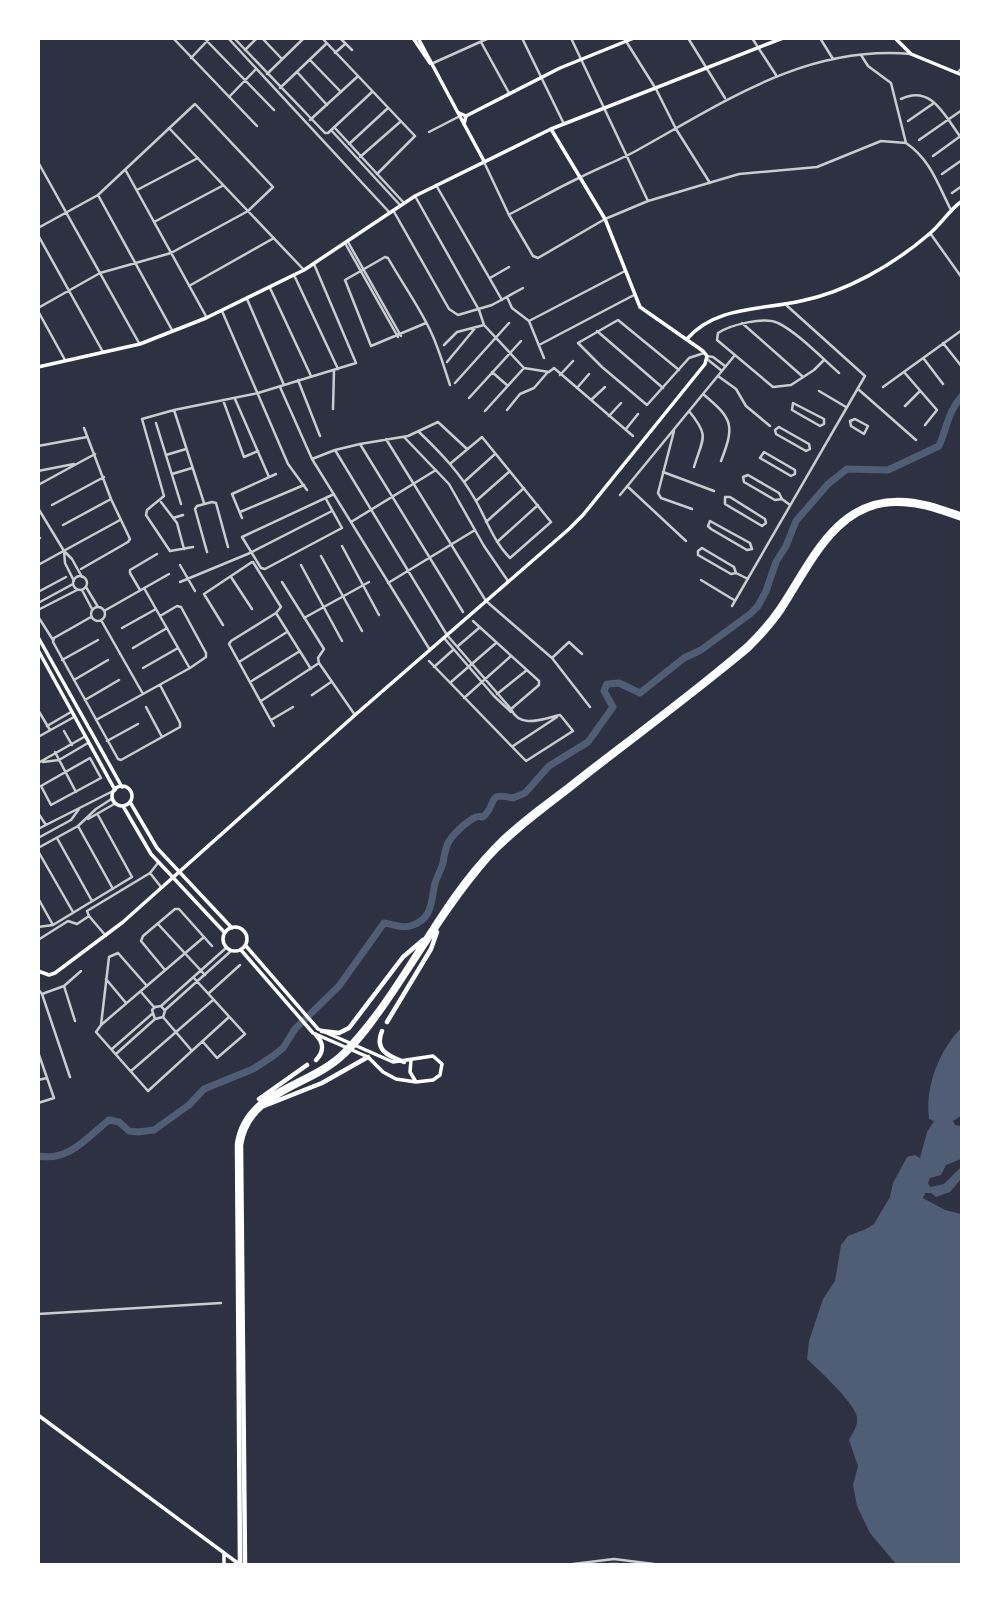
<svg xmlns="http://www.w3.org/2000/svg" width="1000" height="1603" font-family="'Noto Sans',sans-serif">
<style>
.water{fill:#4f5d75}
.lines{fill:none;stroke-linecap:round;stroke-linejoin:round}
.river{stroke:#4f5d75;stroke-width:7}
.pedestrian{stroke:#caccd0;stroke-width:2}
.minor{stroke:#caccd0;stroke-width:2.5}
.secondary{stroke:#fff;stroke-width:3.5}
.primary{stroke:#fff;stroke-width:3.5}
.trunk{stroke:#fff;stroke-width:4.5}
</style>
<rect width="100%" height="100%" fill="#2d3142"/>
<!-- water -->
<path class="water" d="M961 1028V1116L953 1121 955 1125 961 1126V1159L946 1165 941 1175 930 1178 928 1183 930 1187 944 1184 961 1167V1179L950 1192 936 1197 931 1193H925L923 1198 945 1210 961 1214V1564H896L870 1533 857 1506 853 1485 858 1466 849 1440C853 1432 860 1423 856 1414 851 1400 819 1370 807 1359L809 1341 823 1299 835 1281 841 1245 848 1236 866 1229 874 1224 890 1197 893 1183 907 1157 915 1155 920 1158 927 1132 934 1121 929 1119C925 1086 939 1051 961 1028Z"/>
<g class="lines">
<!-- river -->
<path class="river" d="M38 1156C70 1162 88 1136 109 1120L119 1122 129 1131 138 1132 154 1130 189 1105 204 1089 253 1069 273 1056 283 1048 295 1029 339 986 384 923C393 924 401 929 410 926 431 920 431 905 434 888 435 879 441 871 443 863 444 856 445 850 448 843 453 834 467 821 476 817 483 815 480 820 486 814 497 802 487 792 513 798L525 793 549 766 588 742 613 707 604 691 607 684 619 683 640 693 684 658 701 650 750 614 758 606 766 591 776 562 786 546 796 521 828 484 847 469 888 470 939 446C947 428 948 411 962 396"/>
<!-- pedestrian -->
<path class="pedestrian" d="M958 72 962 67"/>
<!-- minor -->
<path class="minor" d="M173 38 257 126
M204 38 274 110
M228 38 390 213
M234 38 325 133H328L372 92
M262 38 282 59
M322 38 415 136 377 174
M340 38 352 50
M522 38 564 124
M571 38 648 201
M624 38 656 89 676 129 710 183
M688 38 725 98
M752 38 776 75
M820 38 833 59
M481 42 509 93
M245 50 257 38
M335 53 345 44
M861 55 868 66 891 83 906 143C931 160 938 185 951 210
M191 58 210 38
M310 60 341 92
M431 64 489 38
M297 72 327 105
M267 74 304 38
M280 88 326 44
M229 97 256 69
M901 99C932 84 945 117 962 139
M310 120 357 77
M908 121 934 103
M334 127 404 203
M169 128 304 270
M331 130 400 205
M429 132 460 116
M919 140 962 110
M349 144 388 108
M933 156 962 135
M360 157 400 122
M38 162 139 343
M484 162 509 215 533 256 538 258 605 219 648 201 739 174 817 167 881 141 906 143
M126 171 207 318
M942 174 962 160
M436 185 502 300
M137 190 198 158
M952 193 962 186
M98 195 172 330
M415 196 479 310 484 325 524 368 549 372 554 368 633 436
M393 210 449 309 458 315 492 305 523 288
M510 214C534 202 557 188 581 177 599 168 617 161 634 152 723 103 804 45 911 54
M154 222 222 186
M38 228 98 195 195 104 273 187 248 211 171 253 100 273 38 308
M930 233 962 278
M38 235 103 352
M348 242 401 336
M345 243 398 337
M294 275 338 369
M490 278 509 267
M189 286 274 238
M270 288 311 376
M507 297 512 308 529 321 544 358
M247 299 284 385
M38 311 65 360
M222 311 288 464 307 490
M529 321 625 271
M426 323 371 346 345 280 385 257 388 258C402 283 419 306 431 332 439 349 444 367 450 385
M742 323 802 376
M597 331 663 388
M943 343 962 367
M444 345 457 332 484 325
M539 345 634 295
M707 356 713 357 725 366
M707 359 722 371
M924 359 943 384
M824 360 814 370 791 385 773 387 717 340 718 333C730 325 765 316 778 323 797 332 823 359 839 373
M447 362 476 327
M679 370 618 320 578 343 602 367 647 405 689 358 704 353
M492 372 508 386
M904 372 937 410 925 425
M560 375 573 361
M718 376 736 389 746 406 770 426
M298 380 320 436
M455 383 509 323
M280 387 312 459 430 650
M883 387 962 330
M577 388 589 374
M858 389 916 440
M819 391 846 407
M703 394C733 419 735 425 721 461
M469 398 521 341
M235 399 269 477
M223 400 244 457 258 451
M591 400 605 387
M793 403 824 419V424L820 426 792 410Z
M905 406 920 391
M333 409 334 370
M174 410 204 503
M507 410 520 394 534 388 547 373
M485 411 524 368
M689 411C710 437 703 437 694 467
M609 416 621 403
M855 419 868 426 864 434 851 426 850 421Z
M156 423 181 504
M779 427 809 444 810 449 806 451 776 434 775 430Z
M626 429 638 414
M674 431 658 493 661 498 692 509
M419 432C441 453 461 474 476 501 487 521 494 542 510 558L551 522 482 437 451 463
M404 437 449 484 484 546 508 581
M386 439 486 601 552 658 590 707
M360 444 463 612
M38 446 87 437
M335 450 447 635 511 709C520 729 542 719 560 715
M764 452 795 470V474L791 476 760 458Z
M166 455 186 449
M312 459 335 450 360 444 408 436 438 422 467 449
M38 471 74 464
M663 472 714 491
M172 474 192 468
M464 482 495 454
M38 485 95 454
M627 486 686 541
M620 495 735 355
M725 497H730L765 519 766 523 762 526 725 504Z
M326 499 342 528 265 569 261 568 242 537 334 494
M782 499 775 500 744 482 743 477 748 475 779 493 782 499 790 505
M476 501 510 471
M161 502 177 523 184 549
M52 505 104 477
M38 508 64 551 72 559 82 577
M240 512 304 485
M173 518 183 515
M242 518 232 494 276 474
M710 521 750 543 752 549 747 550 711 529 708 526Z
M351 522 436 470
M486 522 524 488
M63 525 111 499
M38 539 40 538
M497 542 538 505
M342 546 379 615
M193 547 170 551 146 515 147 510 164 496 142 419 174 410 258 393 356 363 314 264
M702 548 734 567 736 573 731 574 698 555V551Z
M64 551 65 563 74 581
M207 552 195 509 197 506 212 502 216 503 228 547
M321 556 362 631
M253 562 281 607 276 613 231 641 229 644 274 726
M38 565 120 520
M180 565 195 591
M301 565 342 641
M81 569 128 542 130 539 111 499 84 428
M736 573 748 579
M73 583a7 7 0 1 1 14 0a7 7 0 1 1-14 0Z
M231 577 252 609
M701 580 734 600
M180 582 250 553 332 511
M282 582 324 649 318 658 319 663 355 715
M388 583 475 530
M86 587 98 607
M144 588 189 667
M82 590 92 609
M140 590 130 573V570L157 554
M38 592 66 577
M38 603 73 584
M732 606 865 376 785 304
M91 614a7 7 0 1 1 14 0a7 7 0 1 1-14 0Z
M38 610 77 590
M104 611 169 574
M276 613 311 669
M91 617 54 638 53 642 118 759 121 760 180 727V723L160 685
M39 618 53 640
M304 618 369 582
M101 620 143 694
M473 621 539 681V685L511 709
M223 625 204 594 252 562
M122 628 156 609
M444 638 494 696 511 712
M458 646 479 628
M133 648 167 628
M552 658 569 642 582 654
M62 660 98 640
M429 661 526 761 573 731 561 716
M239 662 287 632
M434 667 453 650
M143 668 178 648
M74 680 108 660
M250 682 300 651
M451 682 496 643
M497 694 527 670
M312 695 331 682
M464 698 511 656
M85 700 119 680
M261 701 319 663
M146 707 162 737
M38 710 50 730
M96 720 190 668 206 657V653L181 607 177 606 160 616
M271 720 293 707
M47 726 71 712
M64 731 72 745
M38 737 74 717
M107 741 138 724
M513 746 557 717
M55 752 76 792
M90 758 101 778 51 805 41 786Z
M43 762 59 760 88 743
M38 763 84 737
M38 813 46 825
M88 819 116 803
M78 826 113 889
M38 829 115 790
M38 838 71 820 79 809
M57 838 92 901
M38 848 78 826 96 809 113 798
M38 851 73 912
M150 873 161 887
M38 898 53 925
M89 916 87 911 150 873 158 863
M158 924 205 975
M38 927 53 925 132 877 98 815
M204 937 101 1025 96 1032 148 1091 229 1017
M38 940 68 921 77 924 89 916 106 936
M165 970 141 941 143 936 175 909H179L212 946
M194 978 245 1034 217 1058 203 1042
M106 979 126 1003
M64 986 75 1021
M38 989 42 994 70 1077
M141 992 154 1007
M209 993 240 965
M42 994 64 986 81 971
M161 1006 226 948
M165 1010 231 951
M163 1017 192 1051
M101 1025 109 957 118 953 147 986
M112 1049 152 1014
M38 1052 54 1098 38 1103
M117 1053 155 1019 163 1017 165 1011 161 1006 155 1007 152 1010 155 1019
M131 1071 213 1000
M38 1080 47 1078
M38 1314 221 1303
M573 1564 614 1559 654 1564
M610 1564H618"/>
<!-- secondary -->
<path class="secondary" d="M413 38 430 63
M418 38 464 124
M687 339C715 306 762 310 801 301 846 292 893 265 928 235 941 225 948 211 962 201
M38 637 122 787
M38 650 115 790
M112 796a10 10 0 1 1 20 0a10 10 0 1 1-20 0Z
M130 802 157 848 232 928
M123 806 151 854 225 933
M223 939a12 12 0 1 1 24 0a12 12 0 1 1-24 0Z
M241 950 313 1033 368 1057 383 1072 396 1079 416 1082 433 1080 440 1075 442 1064 433 1056 393 1062 318 1029 246 946
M38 971 49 975 55 973 123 922 355 715 569 529 583 515 705 364 707 356 703 351 640 307 605 219 551 129
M411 1060 410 1072 416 1082
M38 1415 239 1564
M224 1553V1564"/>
<!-- primary -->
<path class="primary" d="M895 38 911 54 962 75
M459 113 466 116
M484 161 464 124 466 116 560 68 634 38
M38 367 140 344 206 318 304 270 415 196 551 129 783 38"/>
<!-- trunk -->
<path class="trunk" d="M387 1022 431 949 437 932
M322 1031 339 1033 349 1028 403 957 423 940
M382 1031C374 1050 388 1056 404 1062
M316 1060C324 1052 324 1043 316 1035
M259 1099 307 1065
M264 1106 322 1083 368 1057
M240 1564 237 1144C245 1088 310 1086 344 1051 403 990 435 907 494 847 516 824 543 805 568 786 627 739 690 695 747 645 758 634 769 622 778 609 809 564 833 499 899 500 921 500 942 508 962 515
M245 1564 241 1145C249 1091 312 1088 345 1055 363 1038 377 1017 391 997 422 951 452 900 489 858 515 830 548 807 578 783 635 738 694 695 749 649 761 637 772 625 781 612 811 567 838 498 904 504 924 505 943 512 962 519"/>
</g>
<!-- border -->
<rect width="1000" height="1603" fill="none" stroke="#ffffff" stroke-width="80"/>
</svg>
